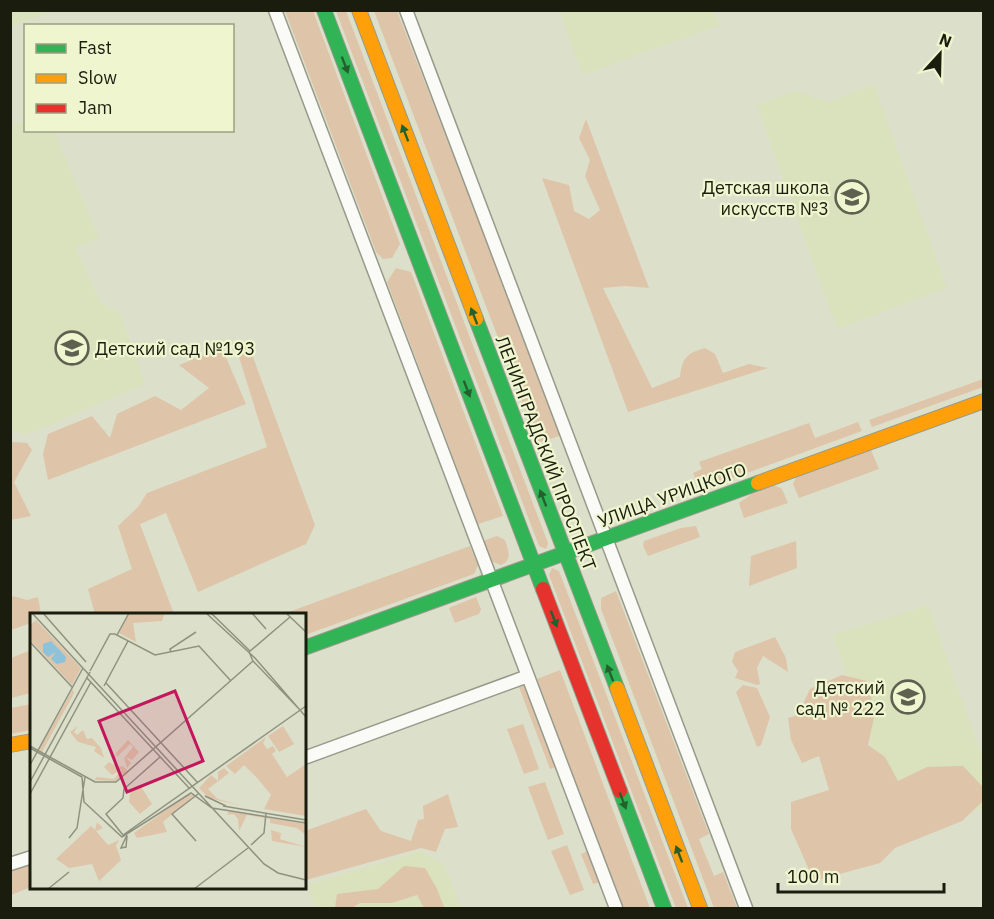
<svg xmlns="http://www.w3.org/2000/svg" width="994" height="919" font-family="'IBM Plex Sans',sans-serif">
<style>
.built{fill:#dae1bd}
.green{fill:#dec4a8}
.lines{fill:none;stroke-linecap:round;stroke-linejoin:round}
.street-casing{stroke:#979a8a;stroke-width:15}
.fast-casing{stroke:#979a8a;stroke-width:16}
.slow-casing{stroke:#979a8a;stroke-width:16}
.jam-casing{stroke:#979a8a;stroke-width:16}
.street{stroke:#fafaf7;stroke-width:12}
.fast{stroke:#30b455;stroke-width:14}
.slow{stroke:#ff9f0a;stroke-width:14}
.jam{stroke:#e5322d;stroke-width:14}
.oneway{fill:#24602e}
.labels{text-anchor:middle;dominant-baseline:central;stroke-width:4.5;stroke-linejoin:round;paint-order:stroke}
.poi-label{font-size:18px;fill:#1a1c0e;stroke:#eff6cf;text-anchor:end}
.street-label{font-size:18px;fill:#1a1c0e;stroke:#eff6cf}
.inset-road{fill:none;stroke:#8e927f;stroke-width:1.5}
.view{fill:#c2185b;fill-opacity:0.15;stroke:#c2185b;stroke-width:3}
.inset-edge{fill:none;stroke:#1a1c0e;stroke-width:3}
</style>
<rect width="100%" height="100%" fill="#dce0cb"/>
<!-- built -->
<path class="built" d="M11 10H53V11L11 27Z
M560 11H714L720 25 582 75Z
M874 84 947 288 837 329 757 105 795 91 829 102Z
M25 121 26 130 54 131 99 238 76 248 100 302 120 313 145 384 25 435 10 429V127Z
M928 605 983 759V808L904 835 833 635Z
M422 851 444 865 461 908H316L307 885Z"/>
<!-- green -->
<path class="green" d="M285 11H313L400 244 392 258 383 259 376 252Z
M336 11H346L548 543 546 549 539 546Z
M374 11H397L562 435 538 443Z
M586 119 649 288 625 286 603 288 652 388 680 377C682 358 687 353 705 348L715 354 723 373 749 364 768 368 628 412 542 178 569 185 574 211 589 219 600 210 585 176 590 160 579 138Z
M396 268 411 272 503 516 478 524 387 282Z
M247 341 315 525 306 544 198 592 166 513 140 524 174 614H95L88 589 132 569 118 526 138 507 147 493 267 447 235 344Z
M222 348 246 404 48 480 43 454 48 434 92 416 110 438 117 414 155 396 181 410 209 388 179 365Z
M983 379V387L872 427 869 420Z
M858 422 862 431 700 490 693 473 702 469 699 462 809 423 815 438Z
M11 442 27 443 32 450 14 482 31 516 11 520Z
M871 450 879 469 799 498 793 484 796 477Z
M774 485 782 489 788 503 744 518 739 503 753 493Z
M696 526 700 537 648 556 643 546 644 541 681 528Z
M497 536 505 540C508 549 513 560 501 565L491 561 483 541Z
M796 541 797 568 749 586 751 556Z
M470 546 478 565 474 574 305 635 304 614H283Z
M552 568 559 571 688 908H676L549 575Z
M616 591 709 834 699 839 714 876 723 872 737 908H714L601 609V598Z
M13 596 27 600 38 597 41 614H32L31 623 11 630V599Z
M476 597 481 609 479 614 455 623 449 608Z
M775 637 786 658 788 672 763 656 757 668 760 684 757 685 735 678 738 671 732 662 735 652Z
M31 650V693L11 698V658Z
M560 670 650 908H623L537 679Z
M842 675 867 681 875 713 868 745 885 757 898 781 927 767 963 766 983 787V801L962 821 895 848 880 863 814 881 791 829V802L829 790 819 756 802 763 791 740 788 718 798 715 810 689Z
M525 685 556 767 550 769 519 687Z
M743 685 757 688 770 717 761 745 757 747 736 692Z
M31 704V730L11 734V708Z
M523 724 539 769 524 774 507 729Z
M545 782 564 834 548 840 528 787Z
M448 794 458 827 445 829 436 852 421 848 306 880 305 831 366 809 381 831 411 841 418 820 424 819 423 806Z
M567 845 584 890 570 895 551 851Z
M588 851 600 882 593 884 581 854Z
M31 863V887L11 895 10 870Z
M404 866 425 868 437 889 444 907 424 908 417 895 392 903H360L352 908H335L337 894 378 889Z"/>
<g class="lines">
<defs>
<path id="street" d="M275 10 616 908
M406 10 746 908
M304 758 528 676
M10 864 32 857"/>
<path id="fast" d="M324 10 543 589
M476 319 617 688
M304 648 758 483
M620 791 664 908"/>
<path id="slow" d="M359 10 476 319
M758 483 984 401
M617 688 700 908
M10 745 32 741"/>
<path id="jam" d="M543 589 620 791"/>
</defs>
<!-- street casing -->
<use href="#street" class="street-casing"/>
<!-- fast casing -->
<use href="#fast" class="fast-casing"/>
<!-- slow casing -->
<use href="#slow" class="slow-casing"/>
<!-- jam casing -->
<use href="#jam" class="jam-casing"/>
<!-- street -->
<use href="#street" class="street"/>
<!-- fast -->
<use href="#fast" class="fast"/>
<!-- slow -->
<use href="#slow" class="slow"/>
<!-- jam -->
<use href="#jam" class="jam"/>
</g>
<!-- one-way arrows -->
<defs><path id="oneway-solid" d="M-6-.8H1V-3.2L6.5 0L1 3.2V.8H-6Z" transform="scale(1.5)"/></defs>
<g class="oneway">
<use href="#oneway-solid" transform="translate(345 65) rotate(69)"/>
<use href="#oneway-solid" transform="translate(405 133) rotate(-111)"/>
<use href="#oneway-solid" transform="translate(474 316) rotate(-111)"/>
<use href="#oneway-solid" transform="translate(467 389) rotate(69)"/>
<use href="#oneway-solid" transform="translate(543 498) rotate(-111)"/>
<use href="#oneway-solid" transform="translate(554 619) rotate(69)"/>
<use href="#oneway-solid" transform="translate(610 673) rotate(-111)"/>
<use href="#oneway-solid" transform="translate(623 801) rotate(69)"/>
<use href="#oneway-solid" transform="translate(679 854) rotate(-111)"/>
</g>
<!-- icons -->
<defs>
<symbol id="school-ring" viewBox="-11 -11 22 22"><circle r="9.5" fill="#eff6cf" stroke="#5e6150" stroke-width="1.5"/><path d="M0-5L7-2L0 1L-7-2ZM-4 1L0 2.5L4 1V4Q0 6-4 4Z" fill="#5e6150"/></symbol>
</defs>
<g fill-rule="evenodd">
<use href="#school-ring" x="833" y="178" width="38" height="38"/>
<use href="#school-ring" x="53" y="329" width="38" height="38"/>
<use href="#school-ring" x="889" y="678" width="38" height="38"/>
</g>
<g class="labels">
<!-- poi labels -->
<g class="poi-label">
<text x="829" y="187">Детская школа<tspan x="829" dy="21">искусств №3</tspan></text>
<text x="95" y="348" text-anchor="start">Детский сад №193</text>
<text x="885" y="687">Детский<tspan x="885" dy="21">сад № 222</tspan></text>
</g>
<!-- street labels -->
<g class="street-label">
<text transform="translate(546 453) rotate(69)">ЛЕНИНГРАДСКИЙ ПРОСПЕКТ</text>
<text transform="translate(672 495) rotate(-20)">УЛИЦА УРИЦКОГО</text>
</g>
</g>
<!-- overview -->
<g transform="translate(30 613)">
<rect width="276" height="276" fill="#dce0cb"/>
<path d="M99 0H135L132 8 103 10 106 29 89 20ZM6 7 51 55 42 72 0 27V12ZM43 76 44 80 12 139 9 136ZM48 113 44 119 47 122 53 117 57 126 62 125 71 135 74 145 64 138 66 134 48 129 40 119ZM253 113 264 131 249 139 238 123ZM236 124 233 130 237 136 243 133 246 138 242 141 257 164 276 151V203L234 196 241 182 228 166 214 152 205 161 196 153ZM98 127 109 139 102 147 96 144 101 150 97 155 94 145 103 134 100 131 87 144 86 140ZM82 142H85L88 154 93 153 99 159 85 168 64 167 67 164 84 166 92 156 82 162 74 154 79 149 86 153ZM194 155 199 160 178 176 188 186 217 194 179 185 169 175 181 162 188 168V159ZM110 172 122 191 110 201 99 189 100 179ZM157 182H165L133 209 137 219 107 225 104 220ZM199 198 276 211V222L267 215 240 210V206L217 202 209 218 208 206 204 201 197 202ZM67 209 73 215 66 218 78 232 89 227 86 233 91 247 69 268 62 251 39 255 26 246 61 213 65 217ZM241 217 251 220 250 226 276 234 242 228Z" fill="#dec4a8"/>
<path d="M21 28 36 44 35 49 27 51 21 46 26 39 18 44 13 39V31Z" fill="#8cc3db"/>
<path class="inset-road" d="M2 0 234 251 248 260 276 267M13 0 56 49M176 0 225 45 276 104M181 0 220 38M222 0 236 16M256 0 276 19M87 22 99 0M0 29 42 74M141 39 140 36 166 19M223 48 271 98M223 48 219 39 260 4M60 58 80 21H85L125 42 169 33 201 68M57 65 160 176M76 70 168 170M74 73 98 28M0 133 65 169H86L223 48M0 135 52 164 54 189 92 224 161 180 182 195 276 210M130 144 94 176 93 185 76 201 93 222 276 93M0 152 53 55M0 169 60 59M0 181 61 69M175 183 196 193M193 193 276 207M97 222 91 235 96 234 97 223M39 225 47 215 55 164M166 228 142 201 168 181M221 232 234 220 236 200M18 276 39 259M164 276 218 235"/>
<path class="view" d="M145 78 173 148 97 179 69 108Z"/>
<rect width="276" height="276" class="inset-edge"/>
</g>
<!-- border -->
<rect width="994" height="919" fill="none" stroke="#1a1c0e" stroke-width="24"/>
<!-- legend -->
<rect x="24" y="24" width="210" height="108" fill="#eff6cf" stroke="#9a9f82" stroke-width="1.5"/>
<rect x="36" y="44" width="30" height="9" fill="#30b455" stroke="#9a9f82" stroke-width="1.5"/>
<text x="78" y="54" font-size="18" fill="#1a1c0e">Fast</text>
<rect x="36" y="74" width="30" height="9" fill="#ff9f0a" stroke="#9a9f82" stroke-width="1.5"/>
<text x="78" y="84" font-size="18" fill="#1a1c0e">Slow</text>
<rect x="36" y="104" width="30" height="9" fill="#e5322d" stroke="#9a9f82" stroke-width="1.5"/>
<text x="78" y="114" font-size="18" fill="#1a1c0e">Jam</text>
<!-- north arrow -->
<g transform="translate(940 54) rotate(22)" stroke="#eff6cf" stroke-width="4.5" paint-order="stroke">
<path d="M0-4.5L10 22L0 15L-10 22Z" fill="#1a1c0e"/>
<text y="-9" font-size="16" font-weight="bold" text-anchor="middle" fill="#1a1c0e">N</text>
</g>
<!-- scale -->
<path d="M778 883v9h166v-9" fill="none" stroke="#1a1c0e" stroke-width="3"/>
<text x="787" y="883" font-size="18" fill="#1a1c0e" stroke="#eff6cf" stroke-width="4.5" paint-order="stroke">100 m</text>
</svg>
